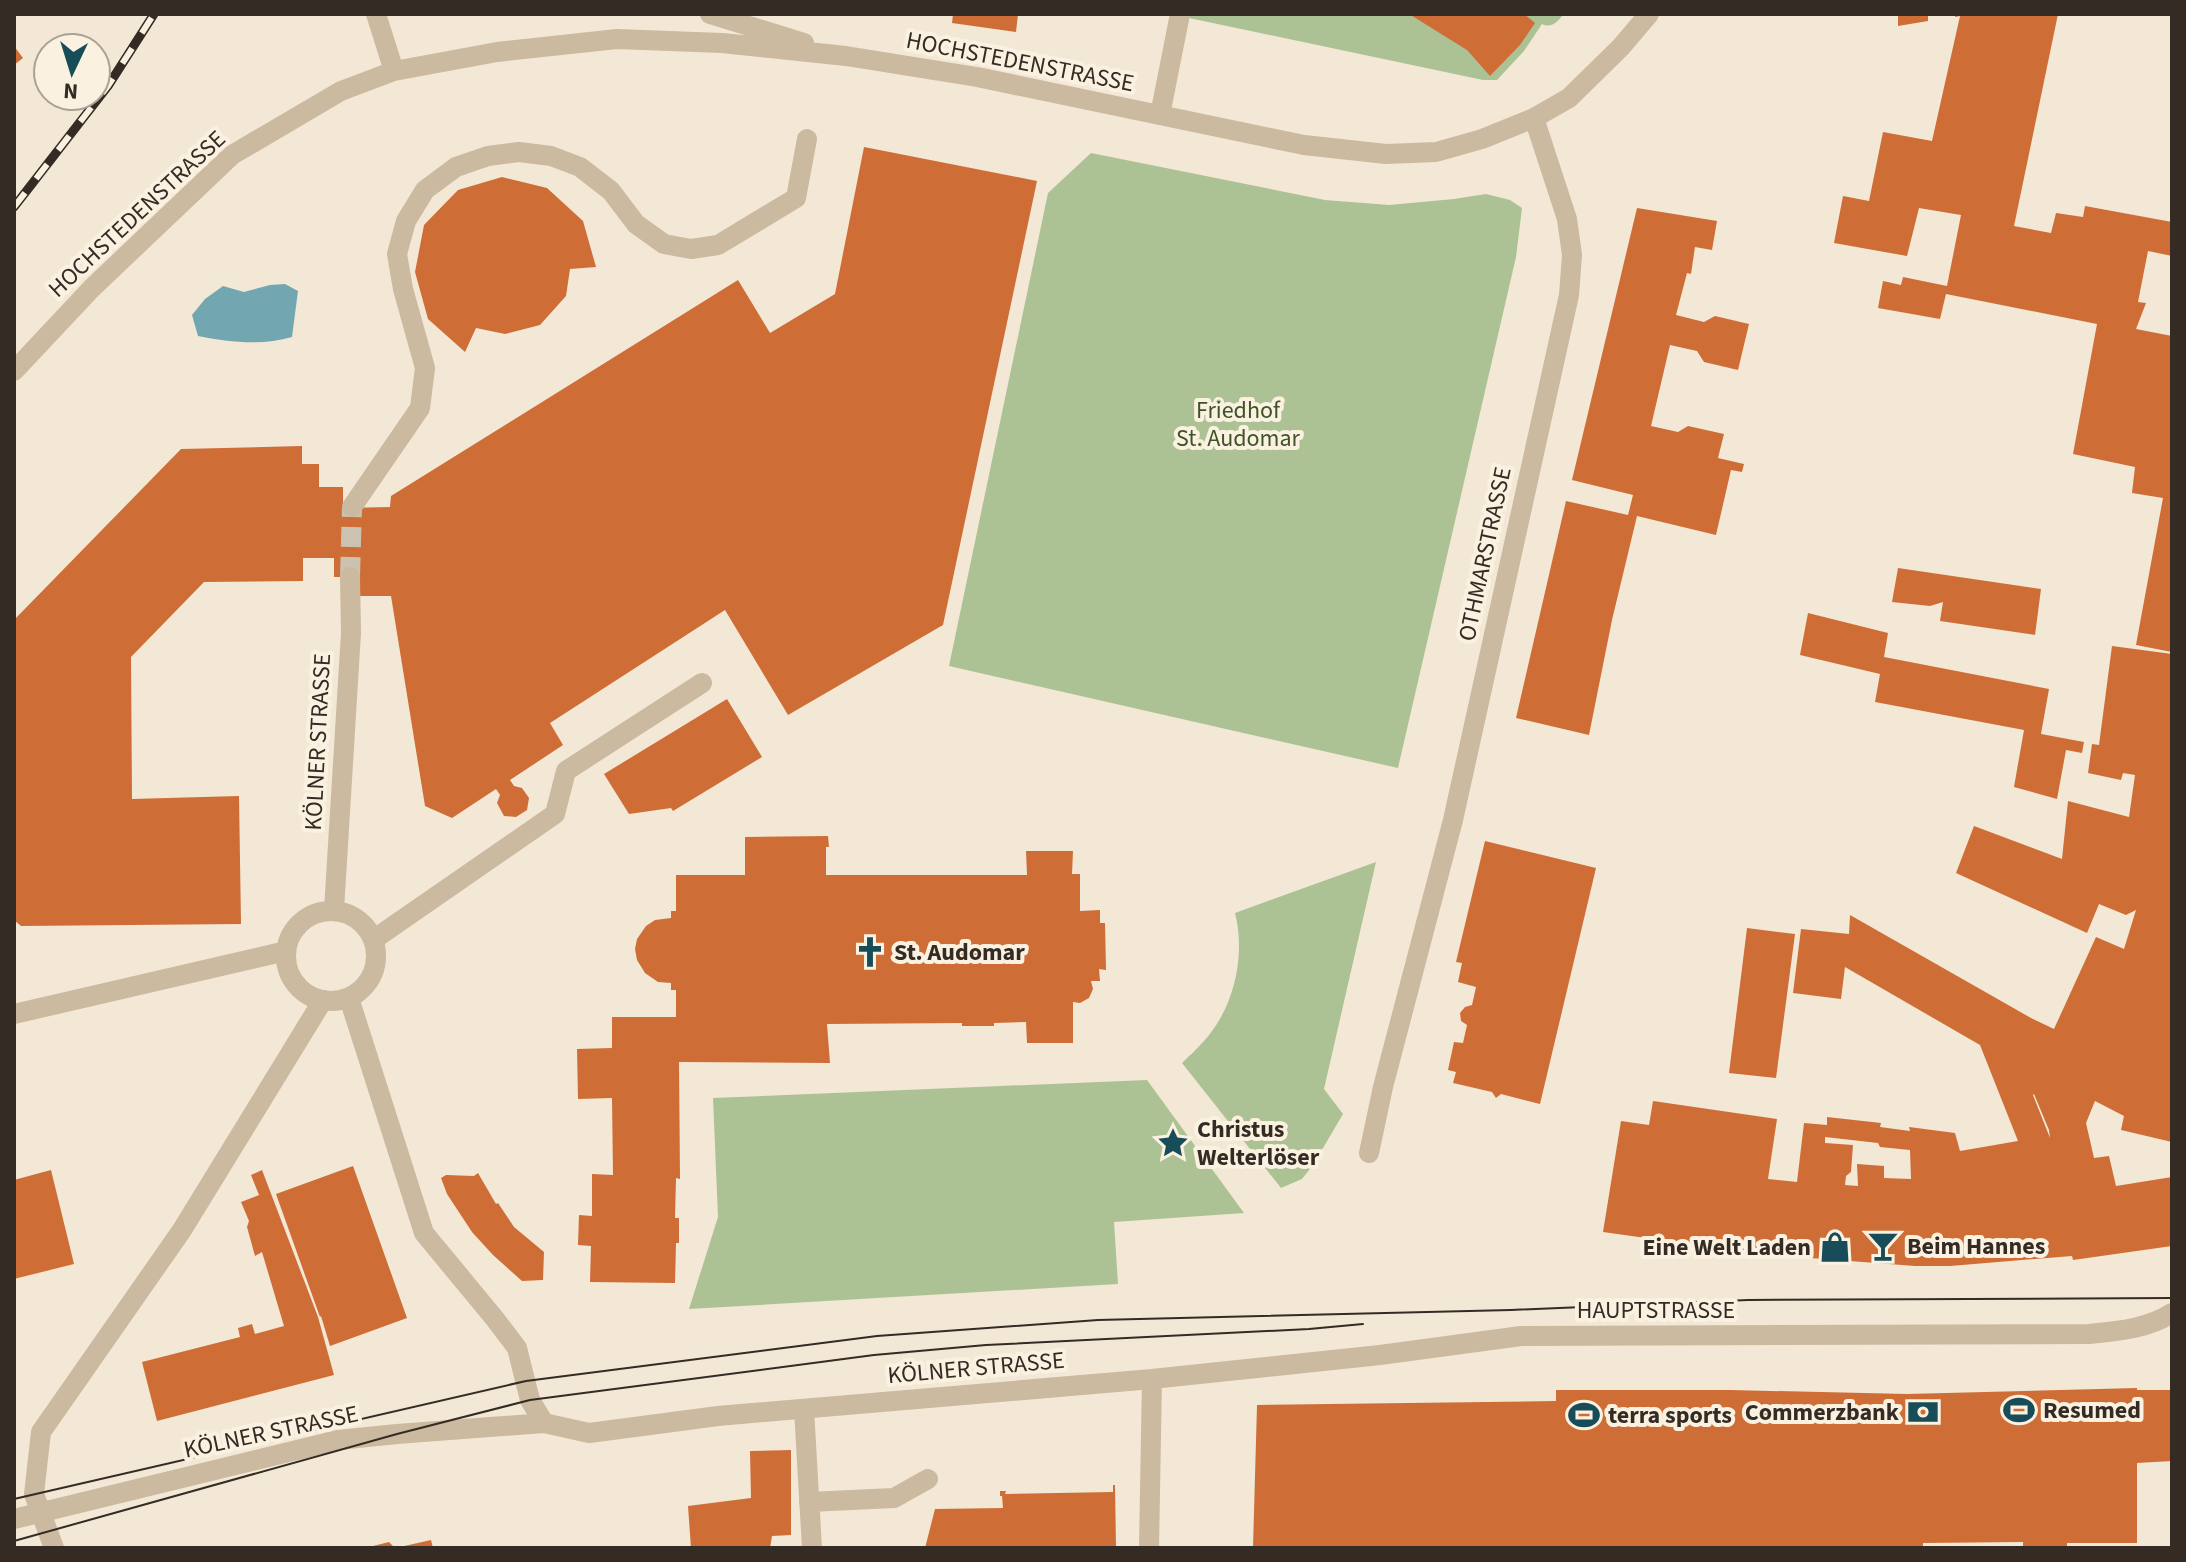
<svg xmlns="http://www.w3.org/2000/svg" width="2186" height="1562" font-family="'Source Sans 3',sans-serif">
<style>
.green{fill:#adc294}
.water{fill:#72a7b1}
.building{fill:#cf6d36;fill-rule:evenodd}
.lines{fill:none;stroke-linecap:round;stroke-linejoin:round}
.minor-tunnel{stroke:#ccc2b2;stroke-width:20;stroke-dasharray:20 10;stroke-linecap:butt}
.service{stroke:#cbb9a0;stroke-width:20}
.minor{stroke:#cbb9a0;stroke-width:20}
.tertiary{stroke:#cbb9a0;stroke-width:20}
.tram{stroke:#342b24;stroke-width:2}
.rail-casing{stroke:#342b24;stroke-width:9}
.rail{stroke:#faf1e1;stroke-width:6;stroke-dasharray:18;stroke-linecap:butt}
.labels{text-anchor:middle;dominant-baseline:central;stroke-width:8;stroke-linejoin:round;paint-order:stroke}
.street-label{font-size:24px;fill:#342b24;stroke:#faf1e1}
.park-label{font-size:24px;fill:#3e5426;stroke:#faf1e1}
.poi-label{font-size:24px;font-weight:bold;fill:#342b24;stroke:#faf1e1;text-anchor:start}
</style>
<rect width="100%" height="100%" fill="#f2e8d5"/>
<!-- green -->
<path class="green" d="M1170 14H1564C1558 21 1552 29 1542 24L1524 51 1497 80H1483Z
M1091 153 1325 200 1389 205 1454 199 1486 194 1510 200 1522 208 1516 257 1398 768 949 666 1048 193Z
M1376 862 1324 1089 1343 1114 1313 1165 1302 1179 1281 1188 1182 1063C1189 1056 1197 1049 1204 1041 1234 1008 1246 956 1235 913Z
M1147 1080 1244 1213 1114 1222 1118 1284 689 1309 718 1217 713 1098Z"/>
<!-- water -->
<path class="water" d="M285 284 298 291 292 337C262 346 228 342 198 336L192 315 205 299 223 286 244 292 270 285Z"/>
<!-- building -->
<path class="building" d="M953 14H1018L1016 32 952 23Z
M1409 14H1524L1535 23 1520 45 1490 76 1467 50Z
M1898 14H1928V21L1898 26Z
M1955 14H2058L2014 226 2051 233 2056 213 2083 217 2085 206 2172 222V256L2148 251 2138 302 2146 303 2136 329 2172 336V652L2136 645 2163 498 2132 493 2135 467 2073 454 2097 324 1946 294 1940 319 1878 308 1883 281 1901 285 1903 277 1947 286 1961 215 1919 208 1907 256 1834 243 1843 196 1869 201 1883 132 1932 141 1960 16 1955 17Z
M14 46 23 58 14 65Z
M864 147 1037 181 943 625 788 715 725 610 550 723 563 745 510 780 514 786 522 788 529 798 527 810 516 817 504 816 497 803 500 795 496 789 452 818 425 806 391 596H359L360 577H334V558H303V581L204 582 131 657 132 799 239 796 241 924 21 926 14 920V620L181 449 302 446V464H319V487H343V508L390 507 391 496 738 280 770 333 835 294Z
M502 177 547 188 583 221 596 267 570 269 566 296 540 325 505 334 476 328 465 352 428 319 415 272 424 225 458 190Z
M1637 208 1717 221 1712 250 1695 247 1691 274 1687 273 1676 315 1704 322 1715 316 1749 324 1738 370 1704 362 1697 351 1670 345 1651 426 1678 432 1688 426 1724 434 1718 458 1744 464 1742 472 1731 470 1716 535 1637 516 1612 620 1589 735 1516 718 1566 501 1628 515 1633 495 1572 480Z
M1898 568 2041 589 2035 635 1940 621 1943 602 1930 606 1892 602Z
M1808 613 1888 633 1884 657 2049 689 2041 734 2084 742 2082 753 2066 750 2057 799 2014 787 2024 730 1875 702 1880 674 1800 655Z
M2112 646 2172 654V1142L2121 1130 2124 1116 2095 1101 2086 1123 2094 1158 2109 1156 2116 1186 2172 1177V1246L2073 1260 2072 1256 1950 1266H1915L1760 1254 1603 1232 1621 1121 1649 1125 1653 1101 1777 1119 1768 1179 1797 1182 1804 1123 1827 1125V1117L1881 1123 1880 1127 1910 1131 1909 1127 1955 1133 1960 1151 2018 1141 1980 1045 1845 967 1841 999 1793 993 1801 929 1849 934 1850 915 2031 1018 2054 1029 2096 937 2124 949 2136 910 2126 915 2099 904 2087 933 1956 873 1974 826 2062 859 2068 801 2129 817 2135 775 2123 773 2121 780 2088 773 2092 744 2099 745ZM2034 1094 2049 1130 2050 1138 2033 1095ZM1825 1137 1878 1143 1880 1147 1910 1150 1911 1179 1884 1178V1166L1857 1164 1858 1186 1845 1185 1846 1176 1851 1172 1853 1145 1825 1143Z
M727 699 762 757 673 811 671 808 629 814 604 774Z
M828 836 829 847H826V875H1027L1026 851H1073L1072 874H1080V911L1100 910V923H1105L1106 970 1099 969 1100 981H1091L1093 989 1089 998 1080 1003 1073 1002V1043H1027L1026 1022 994 1023V1026H962V1023L827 1024 830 1063 679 1062 680 1179 676 1178 675 1218H679V1243H676L675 1283 590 1282 591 1246 578 1245 579 1215 592 1216V1174L613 1175 612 1098 578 1099 577 1049 612 1048V1017H676V990H671V983L658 982 645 973 637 960 635 949 637 939 646 926 655 920 671 918V911H676V875H745V837Z
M1485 841 1596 868 1540 1104 1501 1094 1496 1098 1492 1092 1453 1083 1456 1072 1448 1070 1454 1042 1463 1043 1467 1025 1461 1021 1460 1013 1465 1007 1472 1005 1476 987 1458 982 1462 963 1456 962Z
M1747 928 1795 934 1776 1078 1729 1073Z
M353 1166 407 1318 330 1346 321 1316 320 1317 276 1194Z
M51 1170 74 1264 14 1279V1180Z
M262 1170 318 1317 334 1375 157 1421 142 1362 240 1337 238 1328 252 1324 255 1334 284 1326 262 1252 255 1256 247 1227 249 1221 241 1202 259 1195 251 1175Z
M478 1173 496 1204 498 1203 514 1227 544 1252 543 1280 522 1281 493 1255 472 1232 447 1194 441 1178 446 1175 474 1176Z
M2137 1388V1390H2172V1461L2137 1463V1543H2067V1548H2023V1542L1923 1543V1548H1253L1257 1405 1556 1401V1390H1730L1907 1394Z
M791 1450V1535L772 1536 770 1548H691L688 1506 751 1498 750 1451Z
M1113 1485H1115L1116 1548H925L935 1509 1003 1508 1002 1496H1000V1491H1006L1005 1494 1113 1492Z
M431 1540 433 1548H400V1547Z
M389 1542 395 1548H369V1547Z"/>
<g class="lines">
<!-- minor-tunnel -->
<path class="minor-tunnel" d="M350 577 352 507"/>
<!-- service -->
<path class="service" d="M1160 115 1180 14
M809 1502 894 1498 928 1479
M54 1548 34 1494 41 1432 182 1230 323 1000"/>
<!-- minor -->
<path class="minor" d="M352 507 420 408 425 368 403 289 397 254 406 221 425 190 456 167 488 156 519 152 551 156 580 167 611 191 636 224 664 244 691 249 718 245 796 198 807 139
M334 910 351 633 350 577
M286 956a45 45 0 1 1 90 0a45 45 0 1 1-90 0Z
M373 940 555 814 566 771 702 683
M349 998 424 1233 495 1319 517 1348 530 1400 544 1423
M14 1014 286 951
M1369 1153 1383 1087 1453 820 1569 295 1572 255 1567 219 1534 118
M804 1409 812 1548
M14 1519 338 1440 397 1434 544 1423 589 1433 718 1416 1152 1379 1380 1355 1521 1336 2089 1334C2117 1331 2147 1329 2172 1313
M1149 1548 1152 1379"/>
<!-- tertiary -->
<path class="tertiary" d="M376 14 394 71
M710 14 804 43
M14 371 92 288 232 155 341 91 394 71 497 52 617 39 722 43 846 56 977 77 1304 145 1386 154 1436 152 1482 139 1534 118 1569 98 1621 47 1649 14"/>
<!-- tram -->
<path class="tram" d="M14 1499 526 1381 877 1336 1098 1320 1511 1310 1748 1300 2172 1298
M14 1541 397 1434 530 1400 874 1355 986 1345 1309 1329 1363 1324"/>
<defs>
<path id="rail" d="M14 207 108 86 154 14"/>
</defs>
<!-- rail casing -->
<use href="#rail" class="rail-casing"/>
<!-- rail -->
<use href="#rail" class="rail"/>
</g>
<!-- icons -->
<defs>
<symbol id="church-bare" viewBox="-9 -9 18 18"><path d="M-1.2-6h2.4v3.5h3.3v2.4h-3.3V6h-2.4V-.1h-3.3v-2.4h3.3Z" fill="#174c58" stroke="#faf1e1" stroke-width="2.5" paint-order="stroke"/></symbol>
<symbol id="sight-bare" viewBox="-9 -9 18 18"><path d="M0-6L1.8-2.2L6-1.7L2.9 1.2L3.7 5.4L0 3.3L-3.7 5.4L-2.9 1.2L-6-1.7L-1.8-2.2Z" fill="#174c58" stroke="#faf1e1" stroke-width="2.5" paint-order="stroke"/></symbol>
<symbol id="bar-bare" viewBox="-9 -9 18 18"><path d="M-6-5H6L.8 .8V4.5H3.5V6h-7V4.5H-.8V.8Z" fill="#174c58" stroke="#faf1e1" stroke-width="2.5" paint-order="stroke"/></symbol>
<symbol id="shop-bare" viewBox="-9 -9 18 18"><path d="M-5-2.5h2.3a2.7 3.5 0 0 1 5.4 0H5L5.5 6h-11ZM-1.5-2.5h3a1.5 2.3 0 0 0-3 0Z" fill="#174c58" stroke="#faf1e1" stroke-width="2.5" paint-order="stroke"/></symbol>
<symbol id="stadium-bare" viewBox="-9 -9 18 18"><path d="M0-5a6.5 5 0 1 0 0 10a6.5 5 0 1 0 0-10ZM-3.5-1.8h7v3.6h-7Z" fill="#174c58" stroke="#faf1e1" stroke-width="2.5" paint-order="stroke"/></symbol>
<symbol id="bank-bare" viewBox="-9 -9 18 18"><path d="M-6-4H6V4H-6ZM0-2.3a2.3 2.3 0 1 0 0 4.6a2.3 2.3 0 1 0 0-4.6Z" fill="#174c58" stroke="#faf1e1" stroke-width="2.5" paint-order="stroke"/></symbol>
</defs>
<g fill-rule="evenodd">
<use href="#church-bare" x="848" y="930" width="44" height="44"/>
<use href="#sight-bare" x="1151" y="1121" width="44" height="44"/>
<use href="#bar-bare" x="1861" y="1224" width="44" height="44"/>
<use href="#shop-bare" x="1813" y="1225" width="44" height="44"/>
<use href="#stadium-bare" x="1997" y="1388" width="44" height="44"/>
<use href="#bank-bare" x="1901" y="1390" width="44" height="44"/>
<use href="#stadium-bare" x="1562" y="1393" width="44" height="44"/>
</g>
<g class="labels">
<!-- street labels -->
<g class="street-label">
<text transform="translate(1020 62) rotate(11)">HOCHSTEDENSTRASSE</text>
<text transform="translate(137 214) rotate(-43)">HOCHSTEDENSTRASSE</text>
<text transform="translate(1485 554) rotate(-78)">OTHMARSTRASSE</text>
<text transform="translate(318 742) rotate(-87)">KÖLNER STRASSE</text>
<text x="1656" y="1310">HAUPTSTRASSE</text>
<text transform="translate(976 1368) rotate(-5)">KÖLNER STRASSE</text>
<text transform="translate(271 1432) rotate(-12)">KÖLNER STRASSE</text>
</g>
<!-- park labels -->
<g class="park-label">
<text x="1238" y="410">Friedhof<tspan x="1238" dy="28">St. Audomar</tspan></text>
</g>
<!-- poi labels -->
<g class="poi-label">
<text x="894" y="952">St. Audomar</text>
<text x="1197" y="1129">Christus<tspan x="1197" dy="28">Welterlöser</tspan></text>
<text x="1907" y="1246">Beim Hannes</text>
<text x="1811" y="1247" text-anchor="end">Eine Welt Laden</text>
<text x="2043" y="1410">Resumed</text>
<text x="1899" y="1412" text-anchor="end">Commerzbank</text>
<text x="1608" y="1415">terra sports</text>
</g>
</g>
<!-- border -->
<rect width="2186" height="1562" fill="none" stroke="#342b24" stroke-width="32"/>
<!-- north arrow -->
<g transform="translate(72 72) rotate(184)"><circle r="38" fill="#faf1e1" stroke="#aba295" stroke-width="2"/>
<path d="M0-6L14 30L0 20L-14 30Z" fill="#174c58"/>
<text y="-12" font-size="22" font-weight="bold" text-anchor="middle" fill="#342b24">N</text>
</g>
</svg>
